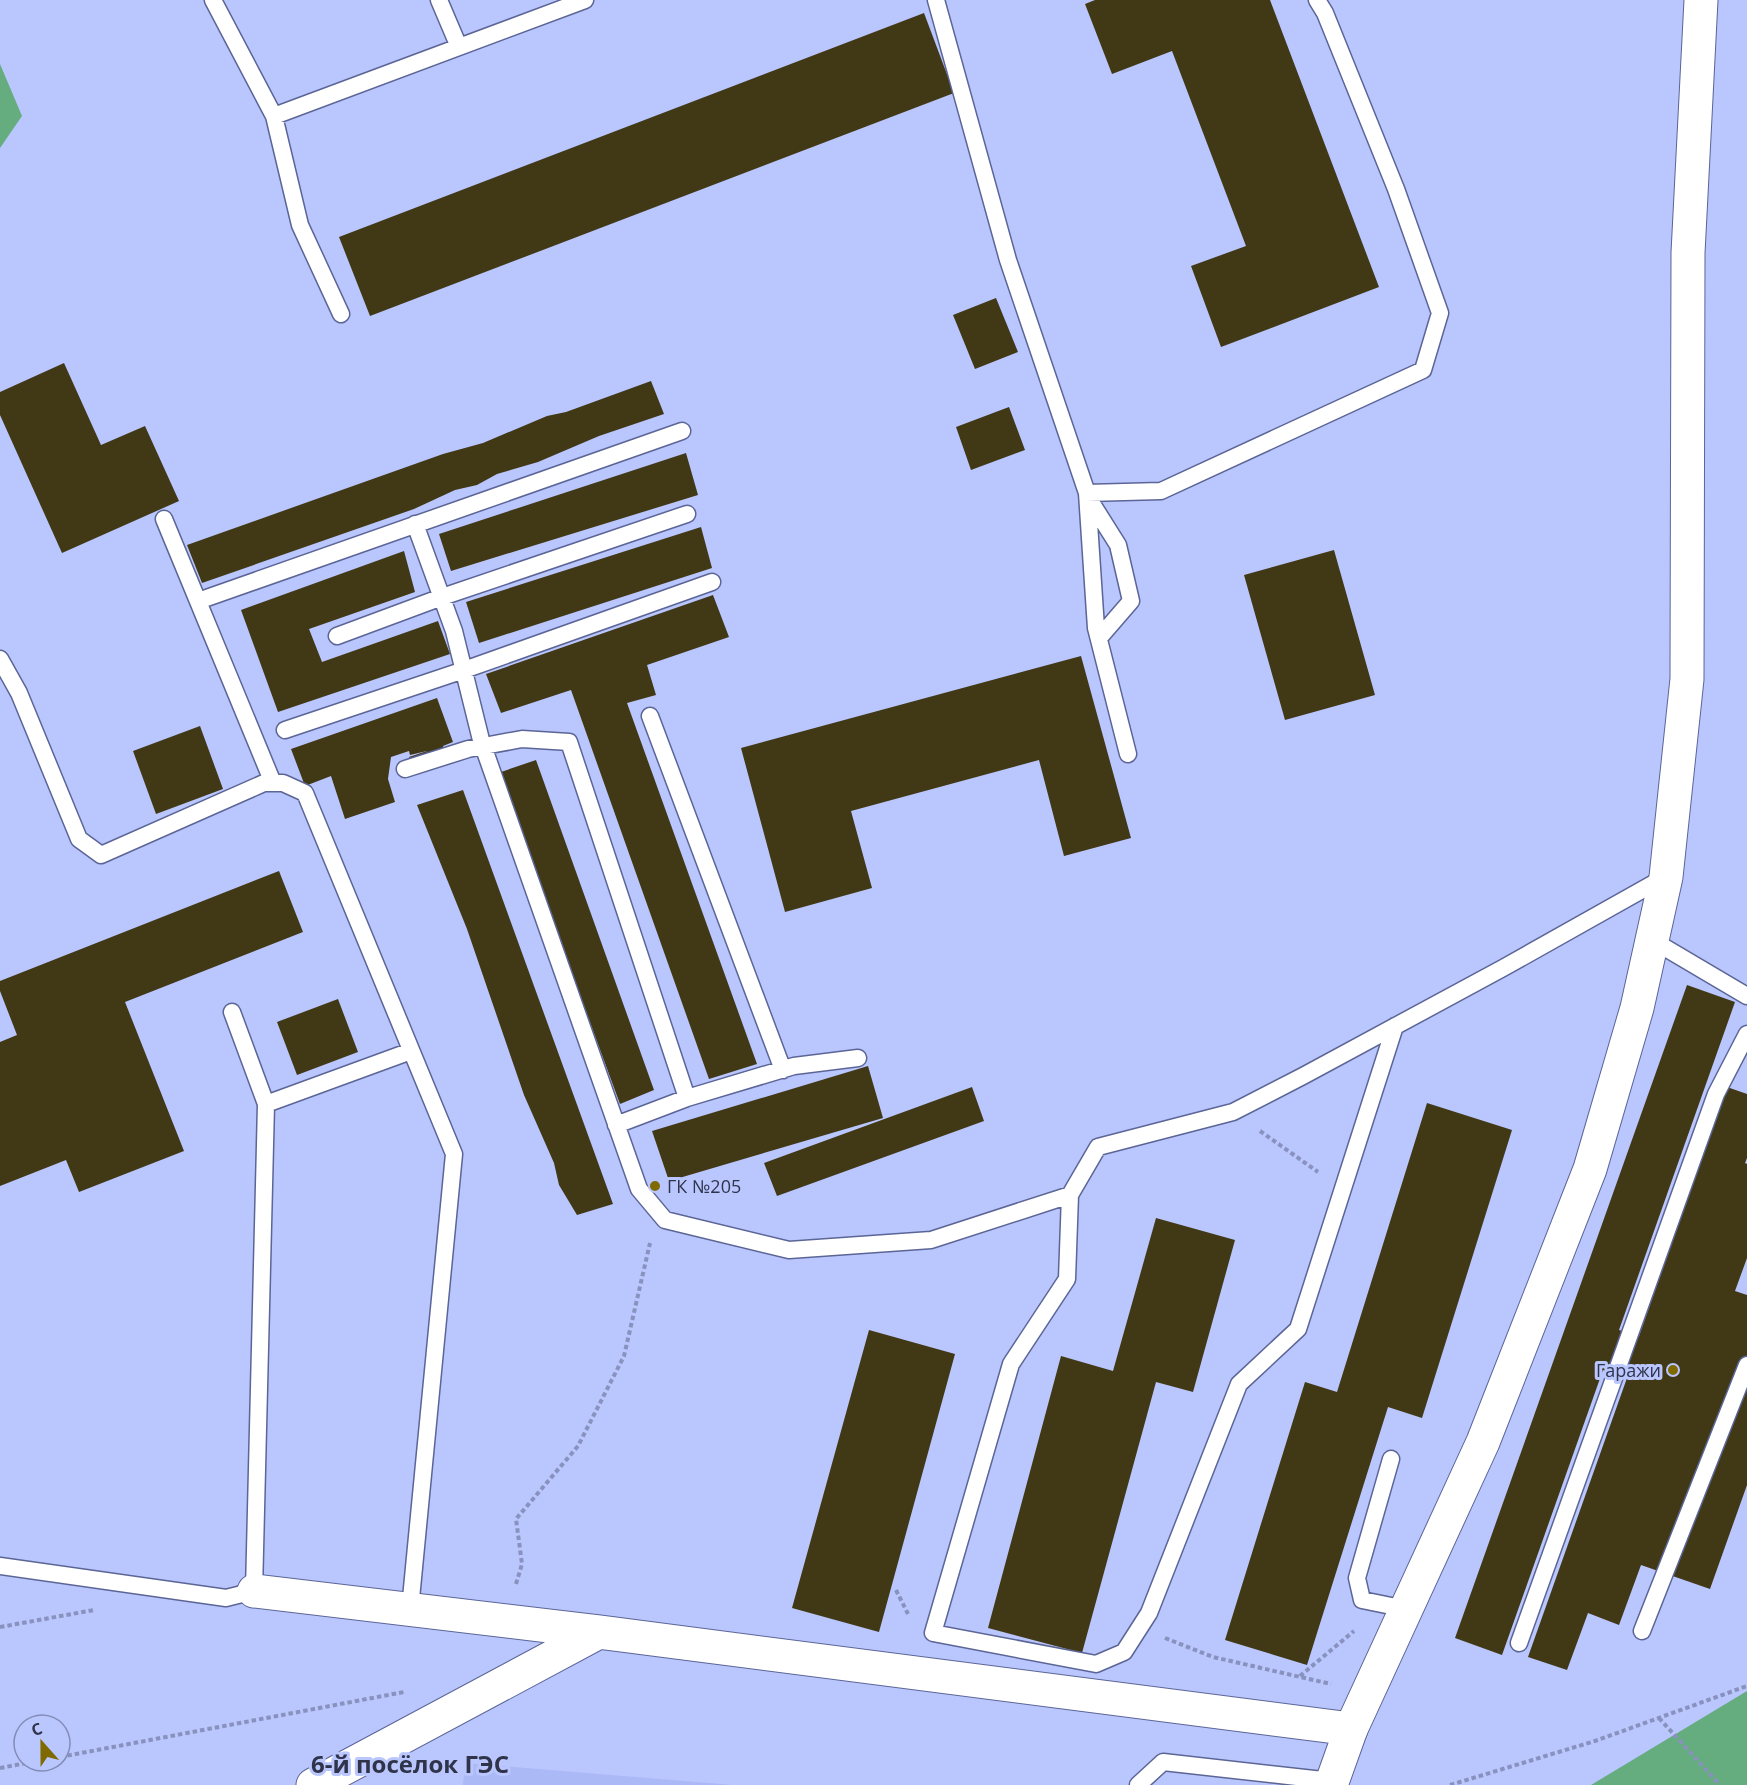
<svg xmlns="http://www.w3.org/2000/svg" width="1747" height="1785" font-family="'Open Sans',sans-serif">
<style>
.built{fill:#acb9f7}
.green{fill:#65ad7f}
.building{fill:#413815}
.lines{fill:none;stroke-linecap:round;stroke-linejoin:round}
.lane-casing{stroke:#5b6596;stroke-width:19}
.street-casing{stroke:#5b6596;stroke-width:35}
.secondary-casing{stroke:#5b6596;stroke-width:35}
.path{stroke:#8992be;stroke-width:4;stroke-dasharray:4.5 3;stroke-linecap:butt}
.lane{stroke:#fff;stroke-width:16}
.street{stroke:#fff;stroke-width:33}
.secondary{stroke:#fff;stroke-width:33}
.poi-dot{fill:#7f6a02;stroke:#bac6fe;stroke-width:2}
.labels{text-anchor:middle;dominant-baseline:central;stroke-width:6;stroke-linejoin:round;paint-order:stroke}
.poi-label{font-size:18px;fill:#30344a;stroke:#bac6fe;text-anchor:start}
.district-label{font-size:24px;font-weight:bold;fill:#30344a;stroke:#bac6fe}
</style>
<rect width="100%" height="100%" fill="#bac6fe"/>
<!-- built -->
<path class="built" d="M465 1763 733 1785H463Z"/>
<!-- green -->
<path class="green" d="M0 64 22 116 0 148Z
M1747 1691V1785H1591Z"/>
<!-- building -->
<path class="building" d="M1095 0H1270L1379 287 1221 347 1191 266 1246 246 1172 51 1112 74 1085 4Z
M924 13 954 93 370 316 339 237Z
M996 298 1018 352 975 369 953 315Z
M64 363 101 445 145 426 179 501 62 553 0 415V392Z
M651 381 664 414 599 436 538 462 497 474 477 485 455 490 414 509 202 583 187 545 443 454 483 443 547 416 566 412Z
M1009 407 1025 450 971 470 956 427Z
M686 453 698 495 451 571 439 534Z
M701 527 712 568 479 643 466 602Z
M1334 550 1375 695 1285 720 1244 575Z
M404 551 415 592 309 629 322 662 438 621 450 654 278 712 241 610Z
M713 595 729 637 647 665 656 695 627 703 757 1064 709 1079 571 690 501 713 486 674Z
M1081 656 1131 838 1064 856 1039 760 851 811 872 888 785 912 741 748Z
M437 698 453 742 443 746 450 764 415 774 409 757 427 751 410 755 409 751 391 757 388 779 395 802 345 819 331 776 305 786 291 749Z
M200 726 223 789 156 814 133 751Z
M536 760 654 1090 620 1104 541 889 501 772Z
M463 790 613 1204 577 1215 559 1185 554 1163 524 1095 467 929 417 805Z
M279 871 303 932 125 1002 184 1151 79 1192 66 1160 0 1186V1042L17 1035 0 991V981Z
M1687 985 1735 1002 1619 1330 1639 1336 1727 1087 1747 1094V1158L1745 1163 1747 1164V1258L1735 1291 1747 1295V1485L1710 1589 1641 1565 1619 1625 1588 1613 1567 1670 1528 1657 1627 1378 1603 1370 1502 1655 1455 1638Z
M338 999 358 1052 297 1075 277 1022Z
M868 1066 883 1118 669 1181 652 1131Z
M972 1087 984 1121 777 1196 764 1163Z
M1427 1103 1512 1130 1422 1418 1388 1407 1307 1665 1225 1640 1305 1382 1337 1392Z
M1156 1218 1235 1240 1193 1392 1156 1382 1082 1653 988 1628 1061 1356 1113 1371Z
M869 1330 955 1354 879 1632 792 1608Z"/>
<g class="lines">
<defs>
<path id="lane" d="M213 0 274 116 585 0
M439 0 459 47
M936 0 1008 260 1087 493 1096 628 1128 754
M274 116 300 225 341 314
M1087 493 1161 491 1423 370 1440 313 1396 189 1325 13 1317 0
M1089 499 1118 545 1131 601 1099 638
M164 519 273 783
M415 524 454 631 481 740 639 1189 665 1220 789 1250 931 1240 1070 1195 1098 1147 1233 1112 1303 1076 1503 968 1665 877
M198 601 682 431
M337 636 442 597 687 514
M0 659 19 693 79 839 101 855 264 783H283L305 793 454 1154 410 1609
M650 716 783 1070
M285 730 464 670 712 582
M405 769 468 749 522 739 569 742 687 1098
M1652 940 1747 996
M266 1104 411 1051
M616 1125 687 1098 794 1066 858 1058
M1070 1195 1067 1279 1011 1364 933 1633 1096 1664 1124 1652 1149 1613 1239 1384 1298 1329 1395 1026
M1391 1459 1357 1578 1362 1600 1406 1609
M0 1566 226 1598 254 1591 266 1104 232 1012
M1642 1631 1747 1365
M1519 1643 1716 1094 1747 1034
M1138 1785 1163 1762 1332 1781"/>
<path id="street" d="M254 1591 599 1632 1351 1729 1331 1785
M313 1785 599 1632"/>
<path id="secondary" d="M1351 1729 1483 1442 1590 1169 1637 1008 1666 877 1687 679 1688 253 1701 0"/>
</defs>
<!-- lane casing -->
<use href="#lane" class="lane-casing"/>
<!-- street casing -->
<use href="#street" class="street-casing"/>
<!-- secondary casing -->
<use href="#secondary" class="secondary-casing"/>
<!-- path -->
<path class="path" d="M1260 1131 1318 1172
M516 1584 522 1564 516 1519 578 1446 624 1356 650 1243
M896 1590 908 1614
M0 1627 94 1610
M1165 1638 1213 1657 1331 1684
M1300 1676 1354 1631
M1659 1718 1720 1785
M60 1757 404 1692
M0 1768 37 1761
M1450 1785 1595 1741 1747 1686"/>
<!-- lane -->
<use href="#lane" class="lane"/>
<!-- street -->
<use href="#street" class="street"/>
<!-- secondary -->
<use href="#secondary" class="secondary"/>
</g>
<!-- markers -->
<g class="poi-dot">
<circle cx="655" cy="1186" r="6"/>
<circle cx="1673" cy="1370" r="6"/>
</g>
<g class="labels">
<!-- poi labels -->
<g class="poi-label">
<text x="667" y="1186">ГК №205</text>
<text x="1661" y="1370" text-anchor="end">Гаражи</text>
</g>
<!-- district labels -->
<g class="district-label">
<text x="410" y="1763">6-й посёлок ГЭС</text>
</g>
</g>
<!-- north arrow -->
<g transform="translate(42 1743) rotate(339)"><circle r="28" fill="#bac6fe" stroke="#838cb6" stroke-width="1.5"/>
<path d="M0-4.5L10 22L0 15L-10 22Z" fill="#7f6a02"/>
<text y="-9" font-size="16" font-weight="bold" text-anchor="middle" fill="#30344a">С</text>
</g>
</svg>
